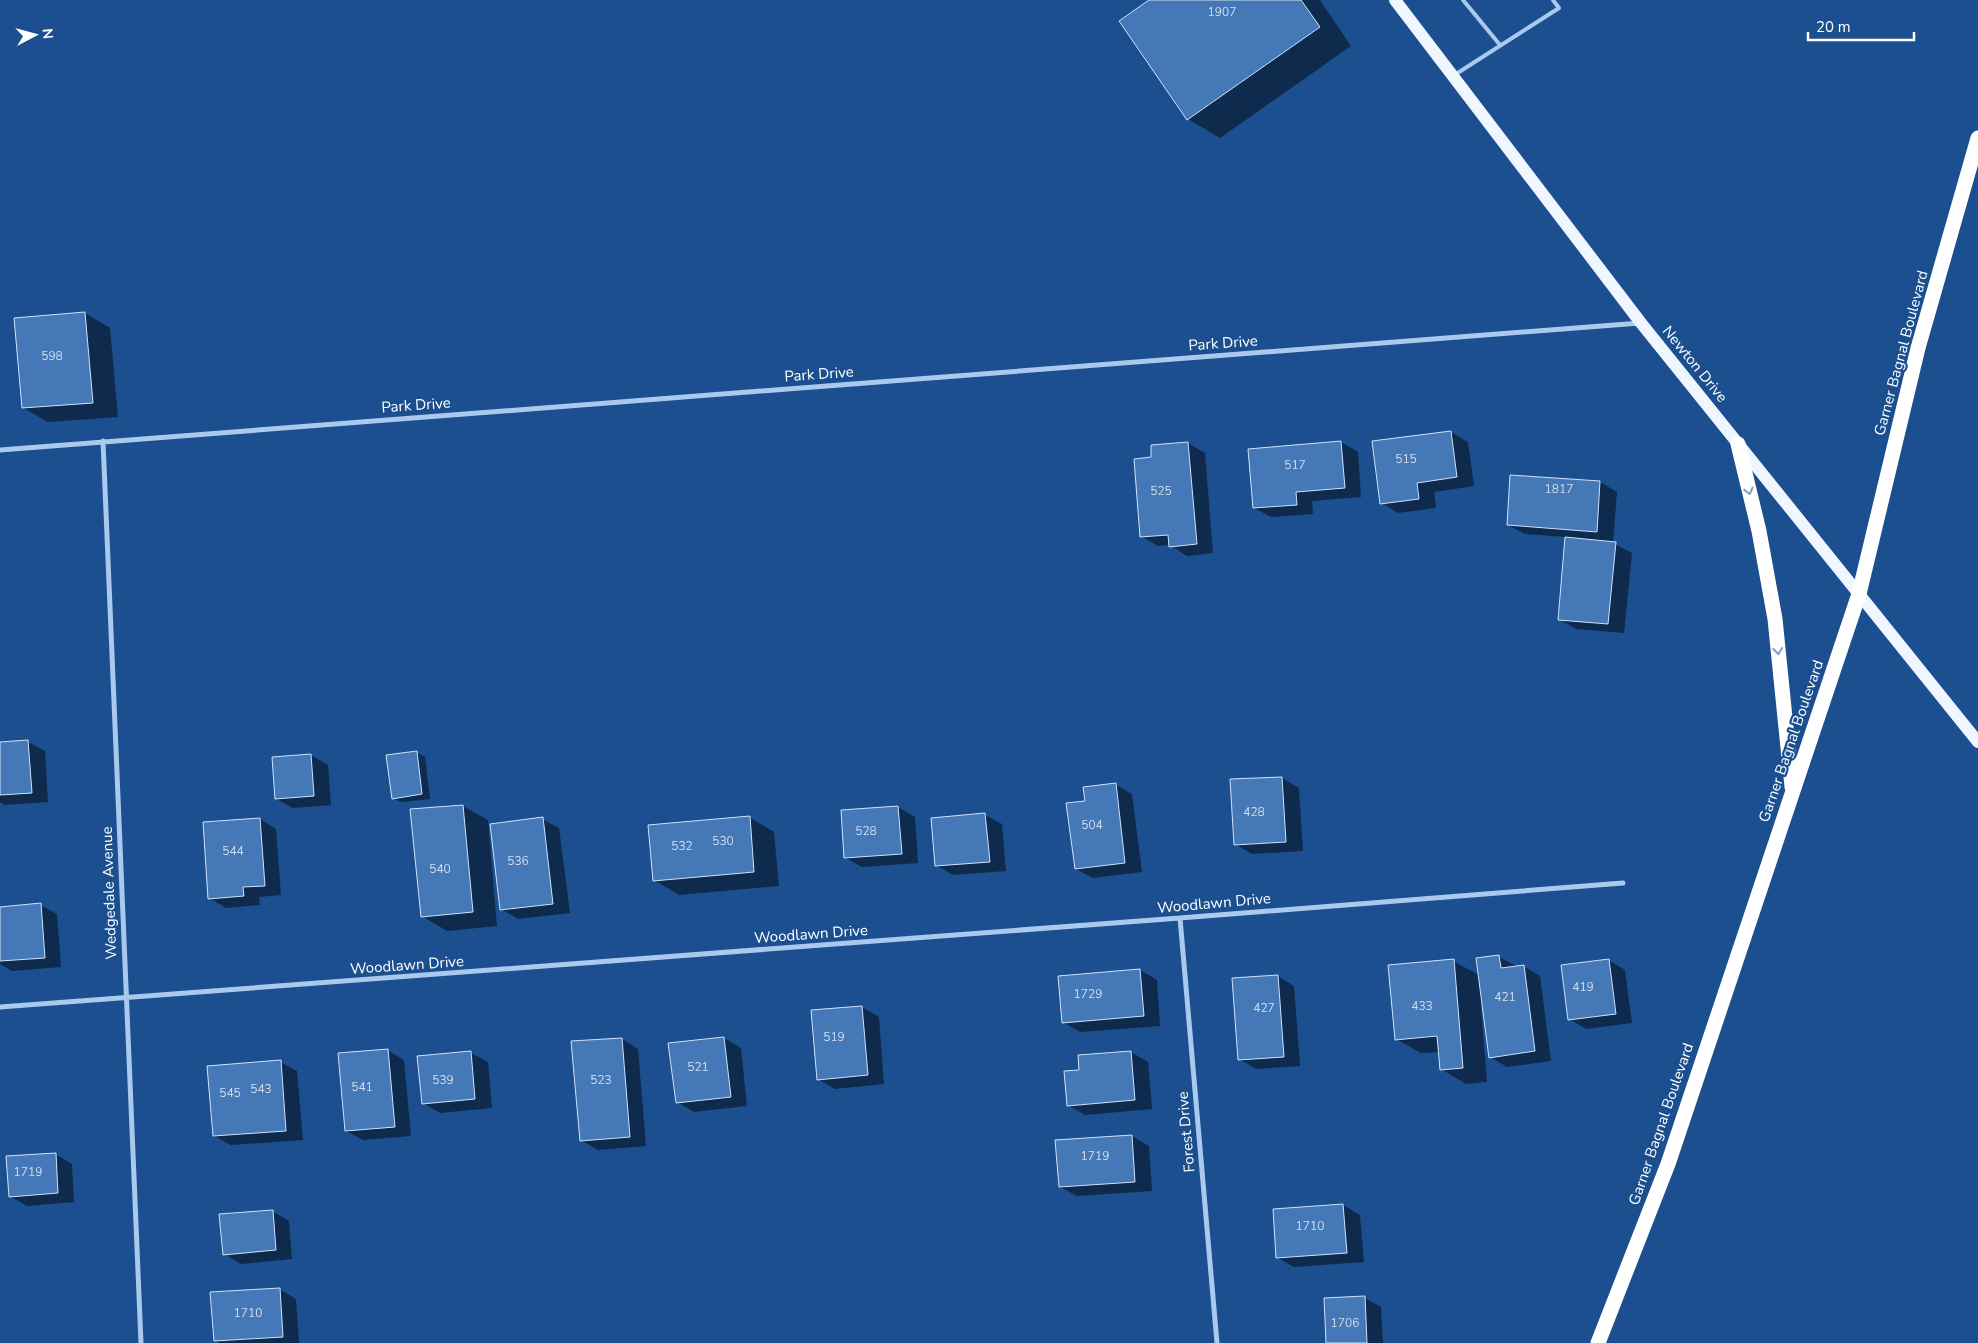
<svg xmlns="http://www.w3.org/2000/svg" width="1978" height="1343" font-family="'Nunito Sans',sans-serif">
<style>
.shadow{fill:#0007}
.building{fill:#4478b7;stroke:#cfe3fa}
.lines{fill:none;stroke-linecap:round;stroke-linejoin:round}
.lane{stroke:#a9c9ee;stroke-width:4}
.street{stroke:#a9c9ee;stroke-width:5}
.primary{stroke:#f0f6ff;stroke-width:12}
.highway{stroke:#fff;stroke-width:15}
.oneway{stroke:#829ec1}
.labels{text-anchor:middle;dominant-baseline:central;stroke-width:4.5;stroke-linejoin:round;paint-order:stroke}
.number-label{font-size:12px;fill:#d0dded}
.street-label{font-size:15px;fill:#fff;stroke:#1b4f8f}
</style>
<rect width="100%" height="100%" fill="#1b4f8f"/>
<!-- shadow -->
<path class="shadow" d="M1151 0H1320L1351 46 1220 138 1188 119Z
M85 313 110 328 118 417 48 422 23 408 15 319Z
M1451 432 1468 442 1474 486 1434 492 1436 508 1398 513 1382 503Z
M1341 442 1358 452 1361 497 1312 501 1313 514 1271 517 1254 508Z
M1188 443 1205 453 1213 553 1187 556 1170 545 1158 546 1141 536 1153 459Z
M1512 476 1600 482 1617 492 1613 543 1632 553 1624 633 1576 629 1559 619 1566 537 1525 534 1508 525Z
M28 742 45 751 48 802 5 805 0 802V744Z
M416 752 425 757 430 799 401 802 393 798Z
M311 755 328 765 331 805 293 808 276 799Z
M1282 778 1299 788 1303 851 1252 854 1235 844 1231 781Z
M1115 784 1132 794 1142 872 1093 878 1076 869 1087 802Z
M463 806 488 820 497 926 447 931 422 916Z
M898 807 915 817 918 863 862 867 846 858Z
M985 815 1002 824 1006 871 953 875 936 865Z
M749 817 774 832 779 886 679 895 654 880Z
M260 819 276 829 281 895 259 897 260 905 226 908 209 898Z
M542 819 559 828 570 913 518 919 501 909Z
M40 905 57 914 61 967 12 971 0 964V908Z
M1499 957 1516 966H1523L1540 976 1551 1061 1507 1067 1490 1057 1483 1007H1481L1487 1082 1466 1084 1441 1069 1440 1052 1421 1053 1396 1039 1453 961 1479 975Z
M1608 960 1625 970 1632 1023 1586 1029 1569 1019Z
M1140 970 1157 980 1160 1026 1080 1032 1063 1022Z
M1278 976 1294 986 1300 1066 1256 1069 1239 1059Z
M862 1007 879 1017 884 1084 835 1089 818 1079Z
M724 1038 741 1048 747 1106 694 1112 677 1102Z
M622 1039 638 1049 646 1146 598 1150 581 1140Z
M387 1050 404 1060 411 1136 363 1140 346 1131Z
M1131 1052 1148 1062 1152 1109 1085 1115 1068 1105 1080 1071 1079 1056Z
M471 1053 488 1062 492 1108 440 1113 423 1103Z
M280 1062 297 1071 303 1140 231 1145 214 1136Z
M1132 1136 1149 1146 1152 1191 1077 1196 1060 1187Z
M55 1154 72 1164 74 1202 27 1206 10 1196Z
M1343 1205 1360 1215 1364 1262 1294 1267 1278 1258Z
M272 1211 289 1221 292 1259 241 1264 224 1254Z
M279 1289 296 1299 299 1343H219L215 1340Z
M1365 1298 1381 1307 1383 1343H1327Z"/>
<!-- building -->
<path class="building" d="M1149 0H1301L1320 27 1187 120 1119 21Z
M85 312 93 403 22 408 14 318Z
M1451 431 1457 477 1417 483 1419 499 1380 504 1372 441Z
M1341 441 1345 488 1296 492 1297 505 1253 508 1248 449Z
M1188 442 1197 544 1169 547 1168 535 1140 537 1134 459 1151 457V445Z
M1510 475 1600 481 1597 532 1507 525Z
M1565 537 1616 542 1608 624 1558 620Z
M28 740 32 793 0 795V742Z
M417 751 422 794 392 799 386 755Z
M311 754 314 796 275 799 272 757Z
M1282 777 1286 842 1234 845 1230 779Z
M1116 783 1125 863 1075 869 1066 803 1085 801 1083 787Z
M463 805 473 912 421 917 410 809Z
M898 806 902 854 844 858 841 810Z
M985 813 990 862 935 866 931 818Z
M750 816 754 872 653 881 648 825Z
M543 817 553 904 500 910 490 824Z
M260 818 265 886 243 887 244 896 208 899 203 822Z
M41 903 45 958 0 961V907Z
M1499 955 1501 968 1524 965 1535 1051 1489 1058 1476 958Z
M1454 959 1463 1068 1440 1070 1437 1036 1395 1040 1388 965Z
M1609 959 1616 1014 1568 1020 1561 965Z
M1140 969 1144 1016 1062 1023 1058 976Z
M1278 975 1284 1057 1238 1060 1232 978Z
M862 1006 868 1075 817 1080 811 1010Z
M724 1037 731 1097 676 1103 668 1043Z
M622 1038 630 1137 580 1141 571 1041Z
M388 1049 395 1127 345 1131 338 1053Z
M471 1051 475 1099 422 1104 417 1056Z
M1131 1051 1135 1100 1067 1106 1064 1071 1079 1070 1078 1055Z
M281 1060 286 1131 213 1136 207 1066Z
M1132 1135 1135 1182 1059 1187 1055 1140Z
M56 1153 58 1193 9 1197 6 1156Z
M1343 1204 1347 1253 1276 1258 1273 1209Z
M273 1210 276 1250 223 1255 219 1214Z
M280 1288 283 1337 214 1341 210 1292Z
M1365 1296 1367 1343H1326L1324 1298Z"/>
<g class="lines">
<!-- lane -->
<path class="lane" d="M1463 0 1500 45
M1456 74 1559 8 1553 0"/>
<!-- street -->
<path class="street" d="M103 441 141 1343
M0 450 1640 323
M1180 918 1217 1343
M0 1007 1180 918 1623 883"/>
<!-- primary -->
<path class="primary" d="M1395 0 1641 323 1978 742"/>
<!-- highway -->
<path class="highway" d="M1738 444 1759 531 1775 619 1792 787
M1598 1343 1668 1164 1859 594 1918 348 1978 138"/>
</g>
<!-- one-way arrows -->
<defs><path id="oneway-chevron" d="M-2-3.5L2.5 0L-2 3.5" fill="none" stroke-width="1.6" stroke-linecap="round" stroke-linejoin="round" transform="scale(1.25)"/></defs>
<g class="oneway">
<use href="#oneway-chevron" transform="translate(1749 491) rotate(76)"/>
<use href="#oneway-chevron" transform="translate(1778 651) rotate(84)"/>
</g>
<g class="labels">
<!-- number labels -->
<g class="number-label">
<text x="1222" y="12">1907</text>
<text x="52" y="356">598</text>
<text x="1406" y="459">515</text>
<text x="1295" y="465">517</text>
<text x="1559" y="489">1817</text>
<text x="1161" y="491">525</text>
<text x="1254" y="812">428</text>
<text x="1092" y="825">504</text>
<text x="866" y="831">528</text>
<text x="723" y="841">530</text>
<text x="682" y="846">532</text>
<text x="233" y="851">544</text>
<text x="518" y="861">536</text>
<text x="440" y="869">540</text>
<text x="1583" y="987">419</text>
<text x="1088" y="994">1729</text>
<text x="1505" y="997">421</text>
<text x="1422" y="1006">433</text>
<text x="1264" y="1008">427</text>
<text x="834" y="1037">519</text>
<text x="698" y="1067">521</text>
<text x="443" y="1080">539</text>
<text x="601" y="1080">523</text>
<text x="362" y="1087">541</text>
<text x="261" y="1089">543</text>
<text x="230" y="1093">545</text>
<text x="1095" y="1156">1719</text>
<text x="28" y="1172">1719</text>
<text x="1310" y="1226">1710</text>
<text x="248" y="1313">1710</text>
<text x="1345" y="1323">1706</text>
</g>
<!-- street labels -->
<g class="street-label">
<text transform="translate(1223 343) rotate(-4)">Park Drive</text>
<text transform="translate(1901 353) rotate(-75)">Garner Bagnal Boulevard</text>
<text transform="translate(1695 364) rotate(51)">Newton Drive</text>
<text transform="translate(819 374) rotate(-4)">Park Drive</text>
<text transform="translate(416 405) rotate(-4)">Park Drive</text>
<text transform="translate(1791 741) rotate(-71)">Garner Bagnal Boulevard</text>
<text transform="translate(109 893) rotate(-92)">Wedgedale Avenue</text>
<text transform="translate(1214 903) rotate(-5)">Woodlawn Drive</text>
<text transform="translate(811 934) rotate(-4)">Woodlawn Drive</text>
<text transform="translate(407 965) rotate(-4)">Woodlawn Drive</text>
<text transform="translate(1661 1124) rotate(-71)">Garner Bagnal Boulevard</text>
<text transform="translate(1186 1132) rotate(-95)">Forest Drive</text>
</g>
</g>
<!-- north arrow -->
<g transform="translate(35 35) rotate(84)" stroke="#1b4f8f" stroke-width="4" paint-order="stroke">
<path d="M0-4L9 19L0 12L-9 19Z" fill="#ffffff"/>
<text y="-8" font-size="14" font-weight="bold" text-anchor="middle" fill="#ffffff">N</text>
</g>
<!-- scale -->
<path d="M1808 32v8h106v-8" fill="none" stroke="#ffffff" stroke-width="2.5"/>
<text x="1816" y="32" font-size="15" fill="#ffffff" stroke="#1b4f8f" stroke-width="4" paint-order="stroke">20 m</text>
</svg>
